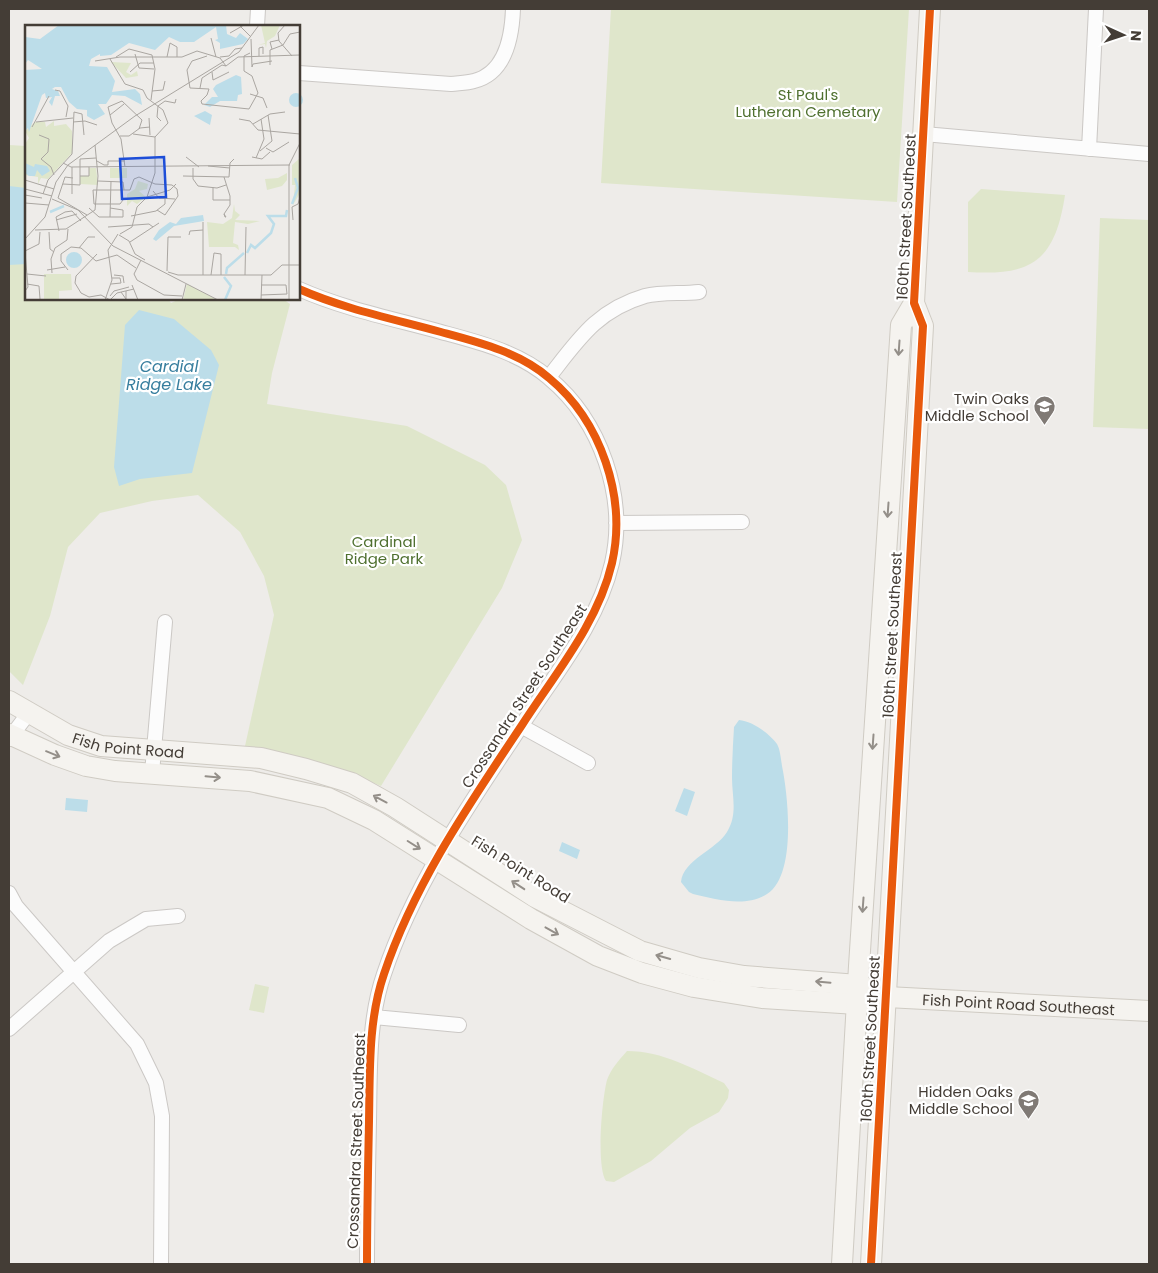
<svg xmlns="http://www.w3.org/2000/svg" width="1158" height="1273" font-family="Poppins,sans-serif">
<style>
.green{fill:#dfe6cb}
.water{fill:#bcdde9}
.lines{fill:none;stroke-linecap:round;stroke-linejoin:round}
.street-casing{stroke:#cbc8c5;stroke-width:16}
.secondary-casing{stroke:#cfcbc3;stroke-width:22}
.street{stroke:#fcfcfc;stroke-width:14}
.secondary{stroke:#f5f3ef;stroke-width:20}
.cycleway-casing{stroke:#fff;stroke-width:11}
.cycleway{stroke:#e8590c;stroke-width:8}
.oneway{stroke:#948f89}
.labels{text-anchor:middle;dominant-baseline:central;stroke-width:4.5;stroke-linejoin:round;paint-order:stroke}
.park-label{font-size:15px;fill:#4f702f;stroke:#fff}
.street-label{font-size:15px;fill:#443d36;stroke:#fff}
.poi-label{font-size:15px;fill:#443d36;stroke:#fff;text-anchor:end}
.water-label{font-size:16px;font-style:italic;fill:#377e9e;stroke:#fff}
.inset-river{fill:none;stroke:#bcdde9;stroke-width:2.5}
.inset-road{fill:none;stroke:#aaa6a1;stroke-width:1}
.view{fill:#1d4ed8;fill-opacity:0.15;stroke:#1d4ed8;stroke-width:2.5}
.inset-edge{fill:none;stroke:#443d36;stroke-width:2.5}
</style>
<rect width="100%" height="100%" fill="#eeece9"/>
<!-- green -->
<path class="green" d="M611 9H909L897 202 601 183Z
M9 145 26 146V299H168L171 303 180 299H283L290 304 272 373 267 404 407 426 485 465 506 485 522 540 502 588 381 786 340 769 245 746 274 615 264 576 240 532 198 495 152 501 100 513 68 547 50 616 23 685 9 671Z
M981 189 1065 195C1055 261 1032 276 968 272V202Z
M1100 218 1149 220V429L1093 427Z
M255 984 269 987 264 1013 249 1010Z
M627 1051C663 1051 693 1069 724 1083L729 1090 728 1098 719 1112 690 1128 651 1161 614 1182 606 1181C596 1166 602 1099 607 1080 611 1069 619 1060 627 1051Z"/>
<!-- water -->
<path class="water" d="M9 186 26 188V264L9 265Z
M139 310 174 319 211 350 219 365 192 473 140 479 119 486 114 467 125 325Z
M739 720C752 721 769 733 777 744 780 749 781 759 782 766 788 795 797 875 767 894 745 908 716 899 693 894L689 892 681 882C683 860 716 850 727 832 738 814 732 796 732 778 732 761 733 744 734 727Z
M684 788 695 792 687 816 675 811Z
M66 798 88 800 87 812 65 810Z
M562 842 580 850 577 859 559 851Z"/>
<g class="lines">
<defs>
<path id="street" d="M257 26 258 9
M299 73 451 84C459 83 467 83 474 81 506 73 512 37 513 9
M924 134 1149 154
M1089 149 1096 9
M299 289C344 309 394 319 441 332 478 342 519 352 549 378 601 421 627 497 612 563 598 623 555 674 522 725 470 803 414 884 384 974 368 1020 370 1073 369 1121 368 1169 367 1217 367 1264
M549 377C578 340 597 310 645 296 661 292 682 294 699 292
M616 523 742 522
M521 726 588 763
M9 739 28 714
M152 773 165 622
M9 893 16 906 137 1044 156 1083 162 1116 161 1264
M374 1017 459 1025
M9 1029 109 941 146 919 178 916"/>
<g id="secondary">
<path id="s1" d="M9 701 68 735 101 746 261 758 306 769 352 783 395 807 535 897 640 951 699 968 744 976 858 985 869 989"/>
<path id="s2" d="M9 734 55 755 86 766 115 771 250 781 328 798 374 820 531 919 598 956 642 973 694 987 762 998 857 1004 887 997 1149 1011"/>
<path d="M842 1264 859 966 901 325 914 303"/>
<path d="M871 1264 923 326 914 303 930 9"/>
</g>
</defs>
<!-- street casing -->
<use href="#street" class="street-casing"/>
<!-- secondary casing -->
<use href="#secondary" class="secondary-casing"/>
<!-- street -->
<use href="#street" class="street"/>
<!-- secondary -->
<use href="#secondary" class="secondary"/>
<defs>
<path id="cycleway" d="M299 289C344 309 394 319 441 332 478 342 519 352 549 378 601 421 627 497 612 563 598 623 555 674 522 725 470 803 414 884 384 974 368 1020 370 1073 369 1121 368 1169 367 1217 367 1264
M871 1264 923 326 914 303 930 9"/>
</defs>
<!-- cycleway casing -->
<use href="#cycleway" class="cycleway-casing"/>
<!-- cycleway -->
<use href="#cycleway" class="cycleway"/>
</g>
<!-- one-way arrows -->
<defs><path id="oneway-shaft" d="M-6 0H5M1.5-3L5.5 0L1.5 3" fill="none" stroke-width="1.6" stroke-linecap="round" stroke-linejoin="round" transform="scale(1.25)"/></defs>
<g class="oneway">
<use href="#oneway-shaft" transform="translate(899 348) rotate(94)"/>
<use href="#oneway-shaft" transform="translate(888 510) rotate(94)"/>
<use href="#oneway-shaft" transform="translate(873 742) rotate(94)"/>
<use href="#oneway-shaft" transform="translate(53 754) rotate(22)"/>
<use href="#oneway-shaft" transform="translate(213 777) rotate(5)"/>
<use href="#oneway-shaft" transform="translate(380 799) rotate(-152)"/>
<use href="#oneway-shaft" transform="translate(414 845) rotate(32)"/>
<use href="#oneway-shaft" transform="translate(518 885) rotate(-147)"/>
<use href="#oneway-shaft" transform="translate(863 905) rotate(94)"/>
<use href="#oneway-shaft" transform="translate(552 931) rotate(29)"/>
<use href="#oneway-shaft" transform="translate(663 957) rotate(-164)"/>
<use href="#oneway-shaft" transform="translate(823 982) rotate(-175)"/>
</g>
<!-- icons -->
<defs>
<symbol id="school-pin" viewBox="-11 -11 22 30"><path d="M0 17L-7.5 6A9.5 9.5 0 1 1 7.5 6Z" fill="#807a75" stroke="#fff"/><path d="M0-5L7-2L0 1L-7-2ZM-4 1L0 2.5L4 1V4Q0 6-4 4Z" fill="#fff"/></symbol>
</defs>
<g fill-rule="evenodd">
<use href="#school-pin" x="1032" y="394" width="25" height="34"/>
<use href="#school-pin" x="1016" y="1088" width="25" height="34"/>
</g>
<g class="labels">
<!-- park labels -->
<g class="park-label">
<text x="808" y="94">St Paul's<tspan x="808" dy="17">Lutheran Cemetary</tspan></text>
<text x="384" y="541">Cardinal<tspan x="384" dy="17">Ridge Park</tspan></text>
</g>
<!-- street labels -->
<g class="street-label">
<text transform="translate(906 217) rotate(-87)">160th Street Southeast</text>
<text transform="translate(892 635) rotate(-87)">160th Street Southeast</text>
<text transform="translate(524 696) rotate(-57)">Crossandra Street Southeast</text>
<text stroke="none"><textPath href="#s1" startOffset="130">Fish Point Road</textPath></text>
<text transform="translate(521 869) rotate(32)">Fish Point Road</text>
<text stroke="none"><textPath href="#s2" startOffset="1069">Fish Point Road Southeast</textPath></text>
<text transform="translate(870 1039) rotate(-87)">160th Street Southeast</text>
<text transform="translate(356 1141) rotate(-88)">Crossandra Street Southeast</text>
</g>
<!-- poi labels -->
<g class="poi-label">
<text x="1029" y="398">Twin Oaks<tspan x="1029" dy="17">Middle School</tspan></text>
<text x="1013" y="1091">Hidden Oaks<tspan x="1013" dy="17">Middle School</tspan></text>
</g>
<!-- water labels -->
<g class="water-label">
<text x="169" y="366">Cardial<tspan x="169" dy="18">Ridge Lake</tspan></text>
</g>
</g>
<!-- overview -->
<g transform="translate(25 25)">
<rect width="275" height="275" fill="#eeece9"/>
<path d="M236 0H255L250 11 242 16 241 23 240 19 233 20 240 18ZM86 37 106 38 101 47 106 50 112 46 113 51 101 53ZM29 96V101L41 99 47 106V128L23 154 16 153 13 159V152L0 150V119L4 113 0 106 10 97H20L21 102ZM275 133V168L268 180 270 160H267V140ZM64 143H71L73 160 55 159V151H64ZM85 143H102V153H85ZM262 148V155L257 161 242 165 240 154 253 153ZM113 156 123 159 122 164 114 166 121 172 112 179 107 176 102 181V169L110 164ZM209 179 210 186 215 190 210 195 235 196 223 199 210 197 208 218 213 220 214 225 210 222H184L182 197 198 199 207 193ZM19 249H46L47 265 34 266V275H19ZM162 259 192 275H158Z" fill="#dfe6cb"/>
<path d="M34 0H201L202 9 211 13 215 8 223 14 218 19 195 24V18L190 15 193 14 191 2 169 17H155L144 12 130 25 104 18 86 30 75 31V29L66 34 64 41 82 42 90 56 87 67 110 64 115 69 117 80 100 71 87 70 81 79H73L80 89 69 95 62 91V85L52 84 44 77 36 62H30L27 64 33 66 35 71H30L27 81 24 77 27 72 21 73 20 68 17 70 4 107 3 103 0 106V45L17 44 3 35 0 39V12L15 14ZM211 50 216 52 217 69 213 70 212 76H195L185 82 179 80 187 72H193L188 64 191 60ZM264 75a7 7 0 1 1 14 0a7 7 0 1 1-14 0ZM180 86 187 90 185 100 169 91ZM0 138 9 142 10 139 22 141 25 146 17 151 12 145 10 151H4L0 148ZM178 190 179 196 149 201 131 216 128 214 134 205 145 197 151 199 156 193ZM41 235a8 8 0 1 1 16 0a8 8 0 1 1-16 0Z" fill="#bcdde9"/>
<path class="inset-river" d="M267 179 273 163 270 153M25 187 39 181M222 228 226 220 230 223 246 208 249 199 243 191H261L262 185M201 249 202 243 219 228M199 252 206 261 200 275"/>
<path class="inset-road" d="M214 0 226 12M260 0 253 8 254 16 267 31M205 8 219 0M186 13 191 32M226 14 227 42 228 39 247 36M247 24 245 17 254 15M110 29 114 43 129 44M182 31 167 36 162 45 165 63 184 64 182 70 176 76 177 79 224 84 233 68 227 51 219 46V31L225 28M234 31V23L238 22V29M91 32 104 24 127 30 130 44 126 75M142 32 145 18 152 22V32M195 32 204 31 210 24 217 23M85 34 100 59 118 65 122 73 138 85 143 98 130 112V148L122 172 112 182 107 202 95 209M70 36 95 32H157L172 26 195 33 201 41M245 40V25L258 20 265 9 275 7M201 41 213 32 275 30M105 47 115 38H129M187 47 188 55 204 47M175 63 177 53 197 40 201 41M30 65 35 66 43 81 41 92M127 66 138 65 140 56M225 69 238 73 242 83M85 90 99 79M124 93 125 110M214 94 225 96 233 105 275 109M136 96 132 92 133 81 140 76 150 78 151 74M11 97 48 93M48 97 60 96 72 100M228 99 245 89 260 87M7 102 24 71M108 109 130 112M14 110 24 114 23 127 16 134 26 142 29 150M95 111H104L115 103 125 102M241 123 248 127 264 117M235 126 247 116 243 90M161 132 174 142M227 132 237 134 245 127M231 133 239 114 236 94M72 136 79 140H83V136H100M38 138 46 142 265 140M183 141 205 143M100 142 96 114 87 98 83 82 97 76 117 95 114 104M168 143V154L173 161 192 163 201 160M55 151H64V142M158 151 204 152 205 138 209 134M48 153 40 152 33 173 62 190M0 155 29 164M73 156 98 157 99 165M38 159 55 160V134L71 133M188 162V175H205M0 164 27 171M128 166 134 173 150 174M18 169 23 155 47 129 49 87 57 89 59 110M47 169V142M0 170 17 173M122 172 145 165 151 159M27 174 53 185 88 221 193 275M98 175 95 179H69L68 165H105L109 154 114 152 130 159 147 160 152 164 153 171 140 190 132 185M0 178 24 180M64 183 74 192H98V185L85 183M199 189 200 192H201L199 189 205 180V171L199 152M106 191 131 186 140 179V173M85 192 86 156M31 195 52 189M268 195 267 182 273 179 275 172M83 202 124 199 128 202M10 205 41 204 70 185 73 151 70 120M34 206 31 192 40 187 47 186 56 196M24 207 25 224 29 227M94 210 104 216 110 229 120 235M164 210 165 206 178 205M0 214 20 192 31 157 43 140 110 91 214 27 234 0M105 217 134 198M54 223 63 212H70M0 226 14 219 15 207M0 227 3 262 0 266M72 229 51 251 50 258 56 268 64 272 76 270 85 275 92 268 109 264M116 235 109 249 112 255 139 270 157 271M22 245 40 242M43 245 36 236V229L46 222 56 223 71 236 92 230 111 243M142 246 143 212H156M143 247 153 250H246L257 240H275M27 248 26 234 30 223 42 215 43 204M2 249 21 251M89 250 98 251 99 258M178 250V197M186 250 189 228 196 229V250M220 250 221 202M2 259 14 261 15 274M86 259 96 258 95 253H87M107 260 113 275M96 267 101 274V266M236 270 262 269 261 260H236M85 271 89 266 104 262M80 275 87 255 83 225 93 209M157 275 161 259M236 275 237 250M264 275V140L275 118"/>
<path class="view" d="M139 132 141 172 97 174 95 134Z"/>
<rect width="275" height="275" class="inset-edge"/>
</g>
<!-- border -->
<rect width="1158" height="1273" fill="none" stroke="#443d36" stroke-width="20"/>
<!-- north arrow -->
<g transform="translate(1123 35) rotate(93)" stroke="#ffffff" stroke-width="4" paint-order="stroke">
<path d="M0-4L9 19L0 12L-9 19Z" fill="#443d36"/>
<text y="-8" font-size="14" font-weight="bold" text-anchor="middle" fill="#443d36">N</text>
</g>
</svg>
